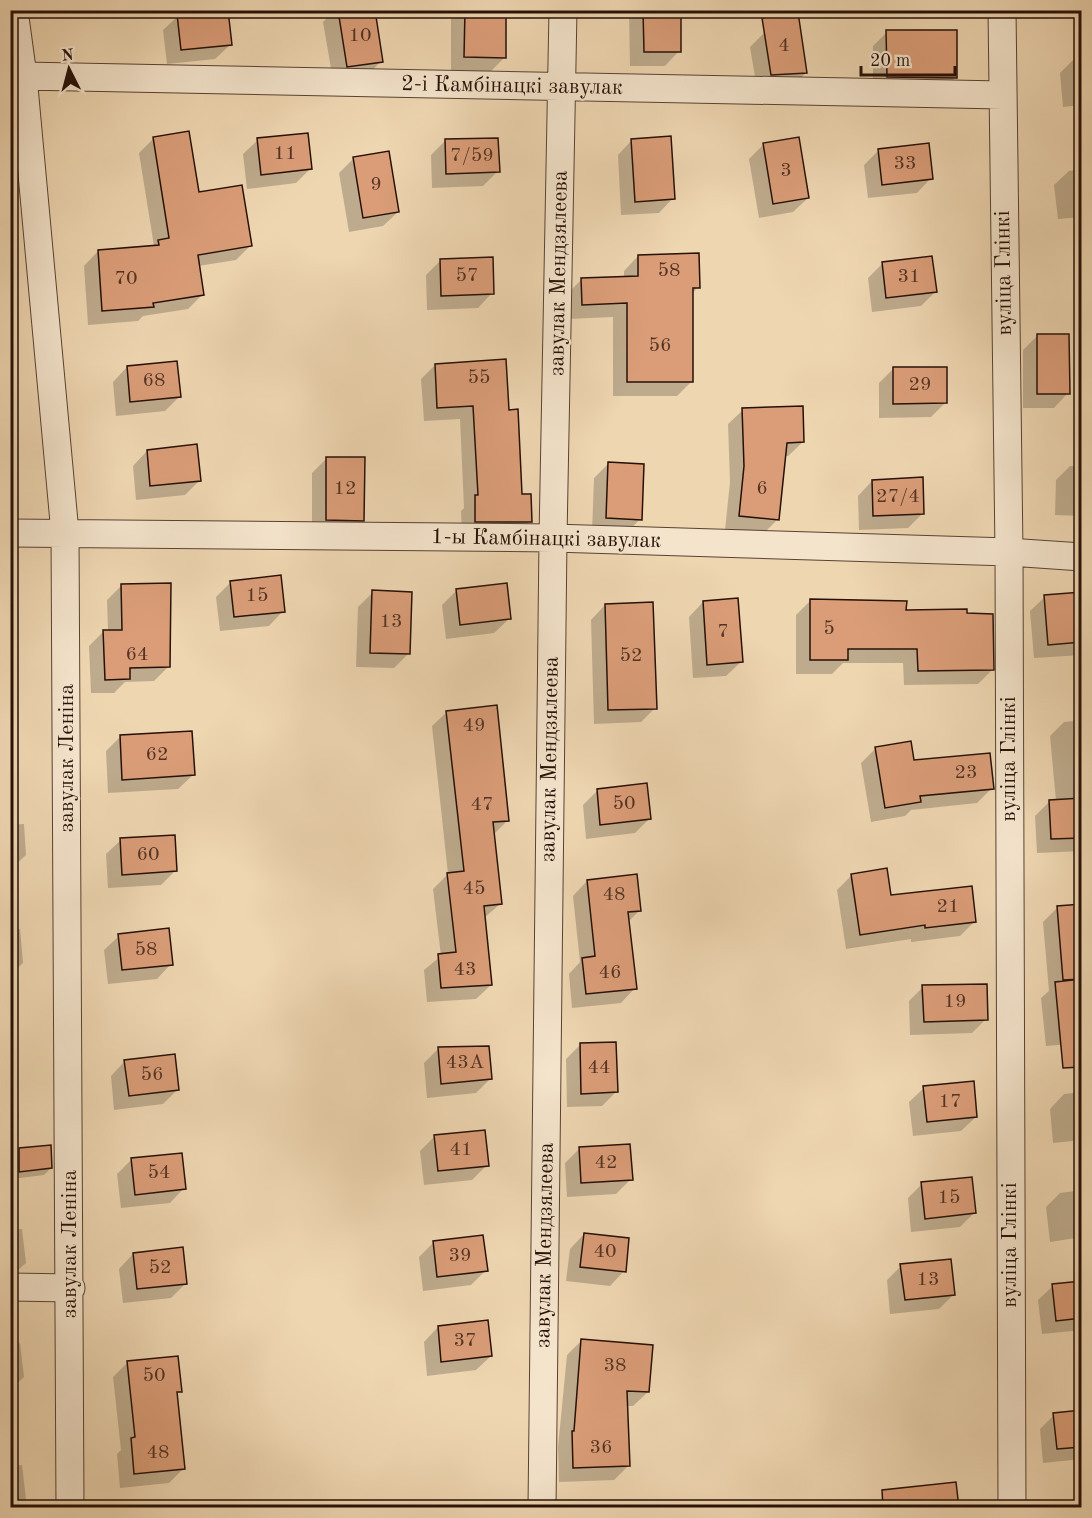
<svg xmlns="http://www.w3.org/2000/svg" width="1092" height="1518" font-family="'Old Standard TT',serif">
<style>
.shadow{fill:#0003}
.building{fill:#da9d78;stroke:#261008;stroke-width:1.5}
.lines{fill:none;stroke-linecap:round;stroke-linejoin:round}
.street-casing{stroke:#584232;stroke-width:29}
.street{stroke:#f4e4cc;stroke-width:27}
.labels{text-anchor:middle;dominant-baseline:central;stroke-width:4.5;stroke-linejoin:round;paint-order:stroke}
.number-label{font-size:20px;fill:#533324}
.street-label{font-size:22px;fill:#261008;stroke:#f4e4cc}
</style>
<rect width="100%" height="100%" fill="#eed6b1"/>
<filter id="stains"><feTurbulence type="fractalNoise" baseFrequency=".00333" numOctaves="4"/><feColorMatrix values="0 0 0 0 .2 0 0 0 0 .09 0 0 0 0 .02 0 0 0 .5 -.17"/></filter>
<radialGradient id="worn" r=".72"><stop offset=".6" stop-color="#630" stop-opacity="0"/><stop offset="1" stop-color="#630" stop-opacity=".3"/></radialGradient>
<!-- shadow -->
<path class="shadow" d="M335 10H373L381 61 367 76 333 80 323 22Z
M451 10H505V57L490 72 451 71Z
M629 10H679V51L665 66H630Z
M178 16 230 45 215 59 167 64 163 30Z
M887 32 955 78 941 92 873 91V46Z
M764 33H799L806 73 791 87 757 89 750 47Z
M1082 58V105L1063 107 1060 73 1074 59Z
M153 139 197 194 250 246 236 260 198 266 203 294 188 309 143 316 138 321 88 325 84 266 98 251 154 246 139 153Z
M258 140 310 169 296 183 247 189 243 154Z
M632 140 673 198 659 213 621 215 618 155Z
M445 141 498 171 483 186 432 188 431 155Z
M764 144 808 198 793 212 759 218 749 159Z
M879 150 931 178 917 193 868 198 864 165Z
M354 158 398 212 383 226 349 232 339 173Z
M1082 169V217L1058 219 1054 185 1069 171Z
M638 256 698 287 692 294 691 382 677 396H613V317L568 319 567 294 582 279 624 278V271Z
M441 260 492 293 478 308 427 310 426 275Z
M883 263 935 292 921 306 872 312 868 278Z
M1037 336 1068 393 1054 408H1023V350Z
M435 365 508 411 521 496 530 521 516 535H462L461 511 464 508 460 419 424 421 421 379Z
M127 367 180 396 165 411 116 416 113 382Z
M894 368 945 403 931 417 879 418V383Z
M743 410 803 442 788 456H784L778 519 763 534 725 530 730 482 728 424Z
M147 451 200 480 185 495 136 500 133 466Z
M327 458 363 520 348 534H312V473Z
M608 464 640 519 626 534 592 532 594 478Z
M1070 466H1082V516L1055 515 1056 480Z
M872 481 923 513 908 528 859 530 858 496Z
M10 564H16V614L10 620Z
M231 582 283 611 269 626 220 631 216 597Z
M122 585 169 666 154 681 125 682 114 693H91L89 646 104 631H108L107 600Z
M457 590 509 619 494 633 446 639 442 605Z
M373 592 408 654 394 668 356 667 358 607Z
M1082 594V655L1034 658 1030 611 1045 597Z
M810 601 905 612 992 670 978 684 904 685 903 663H843L832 674H796V615Z
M703 602 741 662 726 676 693 678 689 617Z
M605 605 655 708 641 722 594 724 591 620Z
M447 712 508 820 493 835 500 904 484 918 491 985 476 999 427 1002 424 970 441 956 433 889 448 874 432 726Z
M1082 720V851L1037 853 1035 816 1049 802 1056 801 1050 736 1064 722Z
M120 737 193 775 178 789 108 793 106 751Z
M876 748 913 762 992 788 977 803 911 810 905 816 871 822 861 763Z
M597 791 649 819 635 833 586 839 583 805Z
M24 824 26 855 10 870V825Z
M121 840 175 871 161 885 108 888 106 854Z
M851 876 890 897 974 922 960 936 911 942V939L846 949 837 890Z
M587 881 640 910 628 922 635 988 621 1003 572 1008 569 974 580 962 573 896Z
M1082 906V1043L1046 1046 1041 998 1049 991 1043 922 1057 908Z
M10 929H20L23 963 10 975Z
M119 936 171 964 157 979 108 984 104 950Z
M923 987 986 1019 972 1033 910 1035 909 1001Z
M581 1044 616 1092 602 1106 567 1107 566 1059Z
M438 1049 491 1078 476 1093 427 1098 424 1063Z
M125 1061 177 1090 163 1104 114 1110 111 1076Z
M15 1084 19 1118 10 1127V1085Z
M924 1088 976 1117 961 1131 913 1136 909 1102Z
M1082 1092V1140L1053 1143 1050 1109 1064 1094Z
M435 1136 487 1165 472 1180 424 1185 420 1151Z
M580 1148 631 1179 616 1194 567 1197 565 1163Z
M20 1149 51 1168 44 1175 12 1179 13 1156Z
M132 1159 184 1188 170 1203 121 1208 117 1174Z
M922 1184 974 1213 960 1227 911 1232 908 1198Z
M1082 1190V1237L1050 1242 1046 1207 1060 1193Z
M22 1229 26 1263 10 1277V1230Z
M584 1234 624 1271 610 1286 566 1281 570 1249Z
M434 1242 486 1270 471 1285 423 1291 419 1257Z
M133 1254 186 1283 171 1298 123 1303 119 1269Z
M901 1266 953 1295 939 1309 890 1314 887 1280Z
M1082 1282V1330L1042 1334 1038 1300 1053 1286Z
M438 1327 491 1356 476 1370 427 1376 424 1342Z
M581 1341 648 1392 633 1406H626L629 1465 614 1480 559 1482 558 1447 567 1355Z
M20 1343 24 1377 10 1390V1344Z
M128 1362 180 1391 175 1396 184 1468 169 1483 120 1488 117 1454 121 1450 113 1377Z
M1082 1412V1459L1043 1463 1040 1429 1054 1415Z
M22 1465 27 1508H10V1466Z"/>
<!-- building -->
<path class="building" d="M213 10H228L232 45 181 50 177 14Z
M338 10H375L383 62 347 67Z
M465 10H506V58L464 57Z
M643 10H681V52H644Z
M798 12 807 73 771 75 762 18Z
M886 30H957V78L887 77Z
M189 131 199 192 242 185 252 246 198 255 204 295 153 303 154 307 102 311 98 250 159 245 158 240 169 238 153 137Z
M308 133 312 169 261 175 257 138Z
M671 136 675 199 635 202 631 139Z
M799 137 809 198 773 204 763 143Z
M498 138 500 172 446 174 445 139Z
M929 143 933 179 882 185 878 149Z
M389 151 399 212 363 218 353 157Z
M699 253 700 288H693V382H627V303L582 305 581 278 638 276V255Z
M932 256 937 292 886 298 882 262Z
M493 257 494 294 441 296 440 259Z
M1037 334H1069L1070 394H1037Z
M506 359 509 410 518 409 522 494H531L532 522H475V495H478L473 406 437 408 435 364Z
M177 361 181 397 130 402 127 366Z
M893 367H947V403L893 404Z
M803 406 804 442 787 443 779 520 739 516 744 466 742 408Z
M197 444 201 481 150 486 147 450Z
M326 457H365L364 521 326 520Z
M608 462 644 464 642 520 606 518Z
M923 477 924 514 873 516 872 480Z
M281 575 285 612 234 617 230 581Z
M171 583 170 667 130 668V679L105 680 103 630H122L121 584Z
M507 583 511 619 460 625 456 589Z
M372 590 412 592 410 654 370 653Z
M1082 592V642L1048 645 1044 595Z
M738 598 743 662 707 665 703 601Z
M810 599 907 601 906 610 967 609V613L993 614 994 670 918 671 917 649H848V660H810Z
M653 602 657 709 608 710 605 604Z
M497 705 509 821 493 822 502 904 484 906 492 985 441 988 438 954 456 952 447 873 464 871 446 711Z
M192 731 195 775 122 780 120 735Z
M911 741 914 760 990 753 994 789 920 796 921 802 885 808 875 747Z
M647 783 651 819 600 825 597 789Z
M1082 798V838L1051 839 1049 800Z
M175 835 177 871 122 875 120 838Z
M887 868 891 895 972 886 976 922 925 928V925L860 935 851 874Z
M637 874 641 911 628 912 637 989 586 994 582 958 595 956 587 880Z
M1082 904V979L1063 980 1057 906Z
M169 928 173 965 122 970 118 934Z
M1082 979V1067L1063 1068 1055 982Z
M987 984 988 1020 924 1022 922 985Z
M616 1042 618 1092 581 1094 580 1043Z
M489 1046 492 1079 441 1084 438 1047Z
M175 1054 179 1090 129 1096 124 1060Z
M974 1081 977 1117 927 1122 923 1086Z
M485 1130 489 1166 438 1171 434 1135Z
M630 1144 633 1180 581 1183 579 1147Z
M51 1145 52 1168 19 1172V1148Z
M182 1153 186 1189 135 1195 131 1158Z
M972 1177 976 1213 925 1219 921 1182Z
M584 1233 629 1238 626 1272 580 1267Z
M483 1235 488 1271 437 1277 433 1241Z
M183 1247 187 1284 137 1289 133 1253Z
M951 1259 955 1295 905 1300 900 1264Z
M1082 1281V1318L1056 1321 1052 1284Z
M488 1320 492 1356 441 1362 438 1326Z
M581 1339 653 1345 649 1392 627 1391 630 1466 573 1468 572 1431H574Z
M178 1356 182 1392H177L185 1469 134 1474 131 1438 135 1437 127 1361Z
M1082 1410V1447L1057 1449 1053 1413Z
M956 1482 959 1508H883L882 1490Z"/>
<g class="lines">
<defs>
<path id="street" d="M14 10 23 76 65 533 70 1508
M1002 10 1009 552 1012 1508
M23 76 1002 95
M10 533 553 538 1009 552 1082 557
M10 1287 71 1288
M542 1508 553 538 563 10"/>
</defs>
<!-- street casing -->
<use href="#street" class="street-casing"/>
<!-- street -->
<use href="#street" class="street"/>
</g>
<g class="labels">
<!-- number labels -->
<g class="number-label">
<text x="360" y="36">10</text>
<text x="784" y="46">4</text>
<text x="285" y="154">11</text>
<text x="472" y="156">7/59</text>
<text x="905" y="164">33</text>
<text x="786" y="171">3</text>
<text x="376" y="185">9</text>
<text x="669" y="271">58</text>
<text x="467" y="276">57</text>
<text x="909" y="277">31</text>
<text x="126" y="279">70</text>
<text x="660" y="346">56</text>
<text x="479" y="378">55</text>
<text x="154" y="381">68</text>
<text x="920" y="385">29</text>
<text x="345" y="489">12</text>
<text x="762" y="489">6</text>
<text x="898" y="497">27/4</text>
<text x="257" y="596">15</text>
<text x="391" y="622">13</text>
<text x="829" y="629">5</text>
<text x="723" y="632">7</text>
<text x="137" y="655">64</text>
<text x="631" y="656">52</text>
<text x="474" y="726">49</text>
<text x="157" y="755">62</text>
<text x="966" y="773">23</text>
<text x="624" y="804">50</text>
<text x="482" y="805">47</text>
<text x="148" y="855">60</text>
<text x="474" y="889">45</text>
<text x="614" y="895">48</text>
<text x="948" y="907">21</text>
<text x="146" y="950">58</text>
<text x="465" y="970">43</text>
<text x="610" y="973">46</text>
<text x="955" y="1002">19</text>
<text x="465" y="1063">43А</text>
<text x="599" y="1068">44</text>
<text x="152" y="1075">56</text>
<text x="950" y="1102">17</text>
<text x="461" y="1150">41</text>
<text x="606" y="1163">42</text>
<text x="159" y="1173">54</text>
<text x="949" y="1198">15</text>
<text x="605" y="1252">40</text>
<text x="460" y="1256">39</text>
<text x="160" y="1268">52</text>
<text x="928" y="1280">13</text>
<text x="465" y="1341">37</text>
<text x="615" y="1366">38</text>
<text x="154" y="1376">50</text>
<text x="601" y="1448">36</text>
<text x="158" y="1453">48</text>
</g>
<!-- street labels -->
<g class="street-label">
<text transform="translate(512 86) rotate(1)">2-і Камбінацкі завулак</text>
<text transform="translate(559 273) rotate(-89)">завулак Мендзялеева</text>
<text transform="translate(1004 273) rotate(-91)">вуліца Глінкі</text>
<text transform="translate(546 539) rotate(1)">1-ы Камбінацкі завулак</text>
<text transform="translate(67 758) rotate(-90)">завулак Леніна</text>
<text transform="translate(550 759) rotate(-89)">завулак Мендзялеева</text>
<text transform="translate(1009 759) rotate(-90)">вуліца Глінкі</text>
<text transform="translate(70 1244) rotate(-90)">завулак Леніна</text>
<text transform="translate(545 1245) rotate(-89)">завулак Мендзялеева</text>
<text transform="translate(1010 1245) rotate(-90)">вуліца Глінкі</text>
</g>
</g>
<!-- margin -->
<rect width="1092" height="1518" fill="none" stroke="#eed6b1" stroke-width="36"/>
<rect x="12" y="12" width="1068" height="1494" fill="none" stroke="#261008" stroke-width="3"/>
<rect x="18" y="18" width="1056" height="1482" fill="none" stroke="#261008" stroke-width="1.5"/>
<!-- north arrow -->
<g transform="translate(69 69) rotate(354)" stroke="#f4e4cc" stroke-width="4.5" paint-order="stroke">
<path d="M0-4.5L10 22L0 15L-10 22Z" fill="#261008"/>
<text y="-9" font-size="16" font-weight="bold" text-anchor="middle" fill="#261008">N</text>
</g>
<!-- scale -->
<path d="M861 66v9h94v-9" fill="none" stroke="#261008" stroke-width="3"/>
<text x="870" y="66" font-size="18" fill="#261008" stroke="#f4e4cc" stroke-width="4.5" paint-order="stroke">20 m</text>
<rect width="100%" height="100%" filter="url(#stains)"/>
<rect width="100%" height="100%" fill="url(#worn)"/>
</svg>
